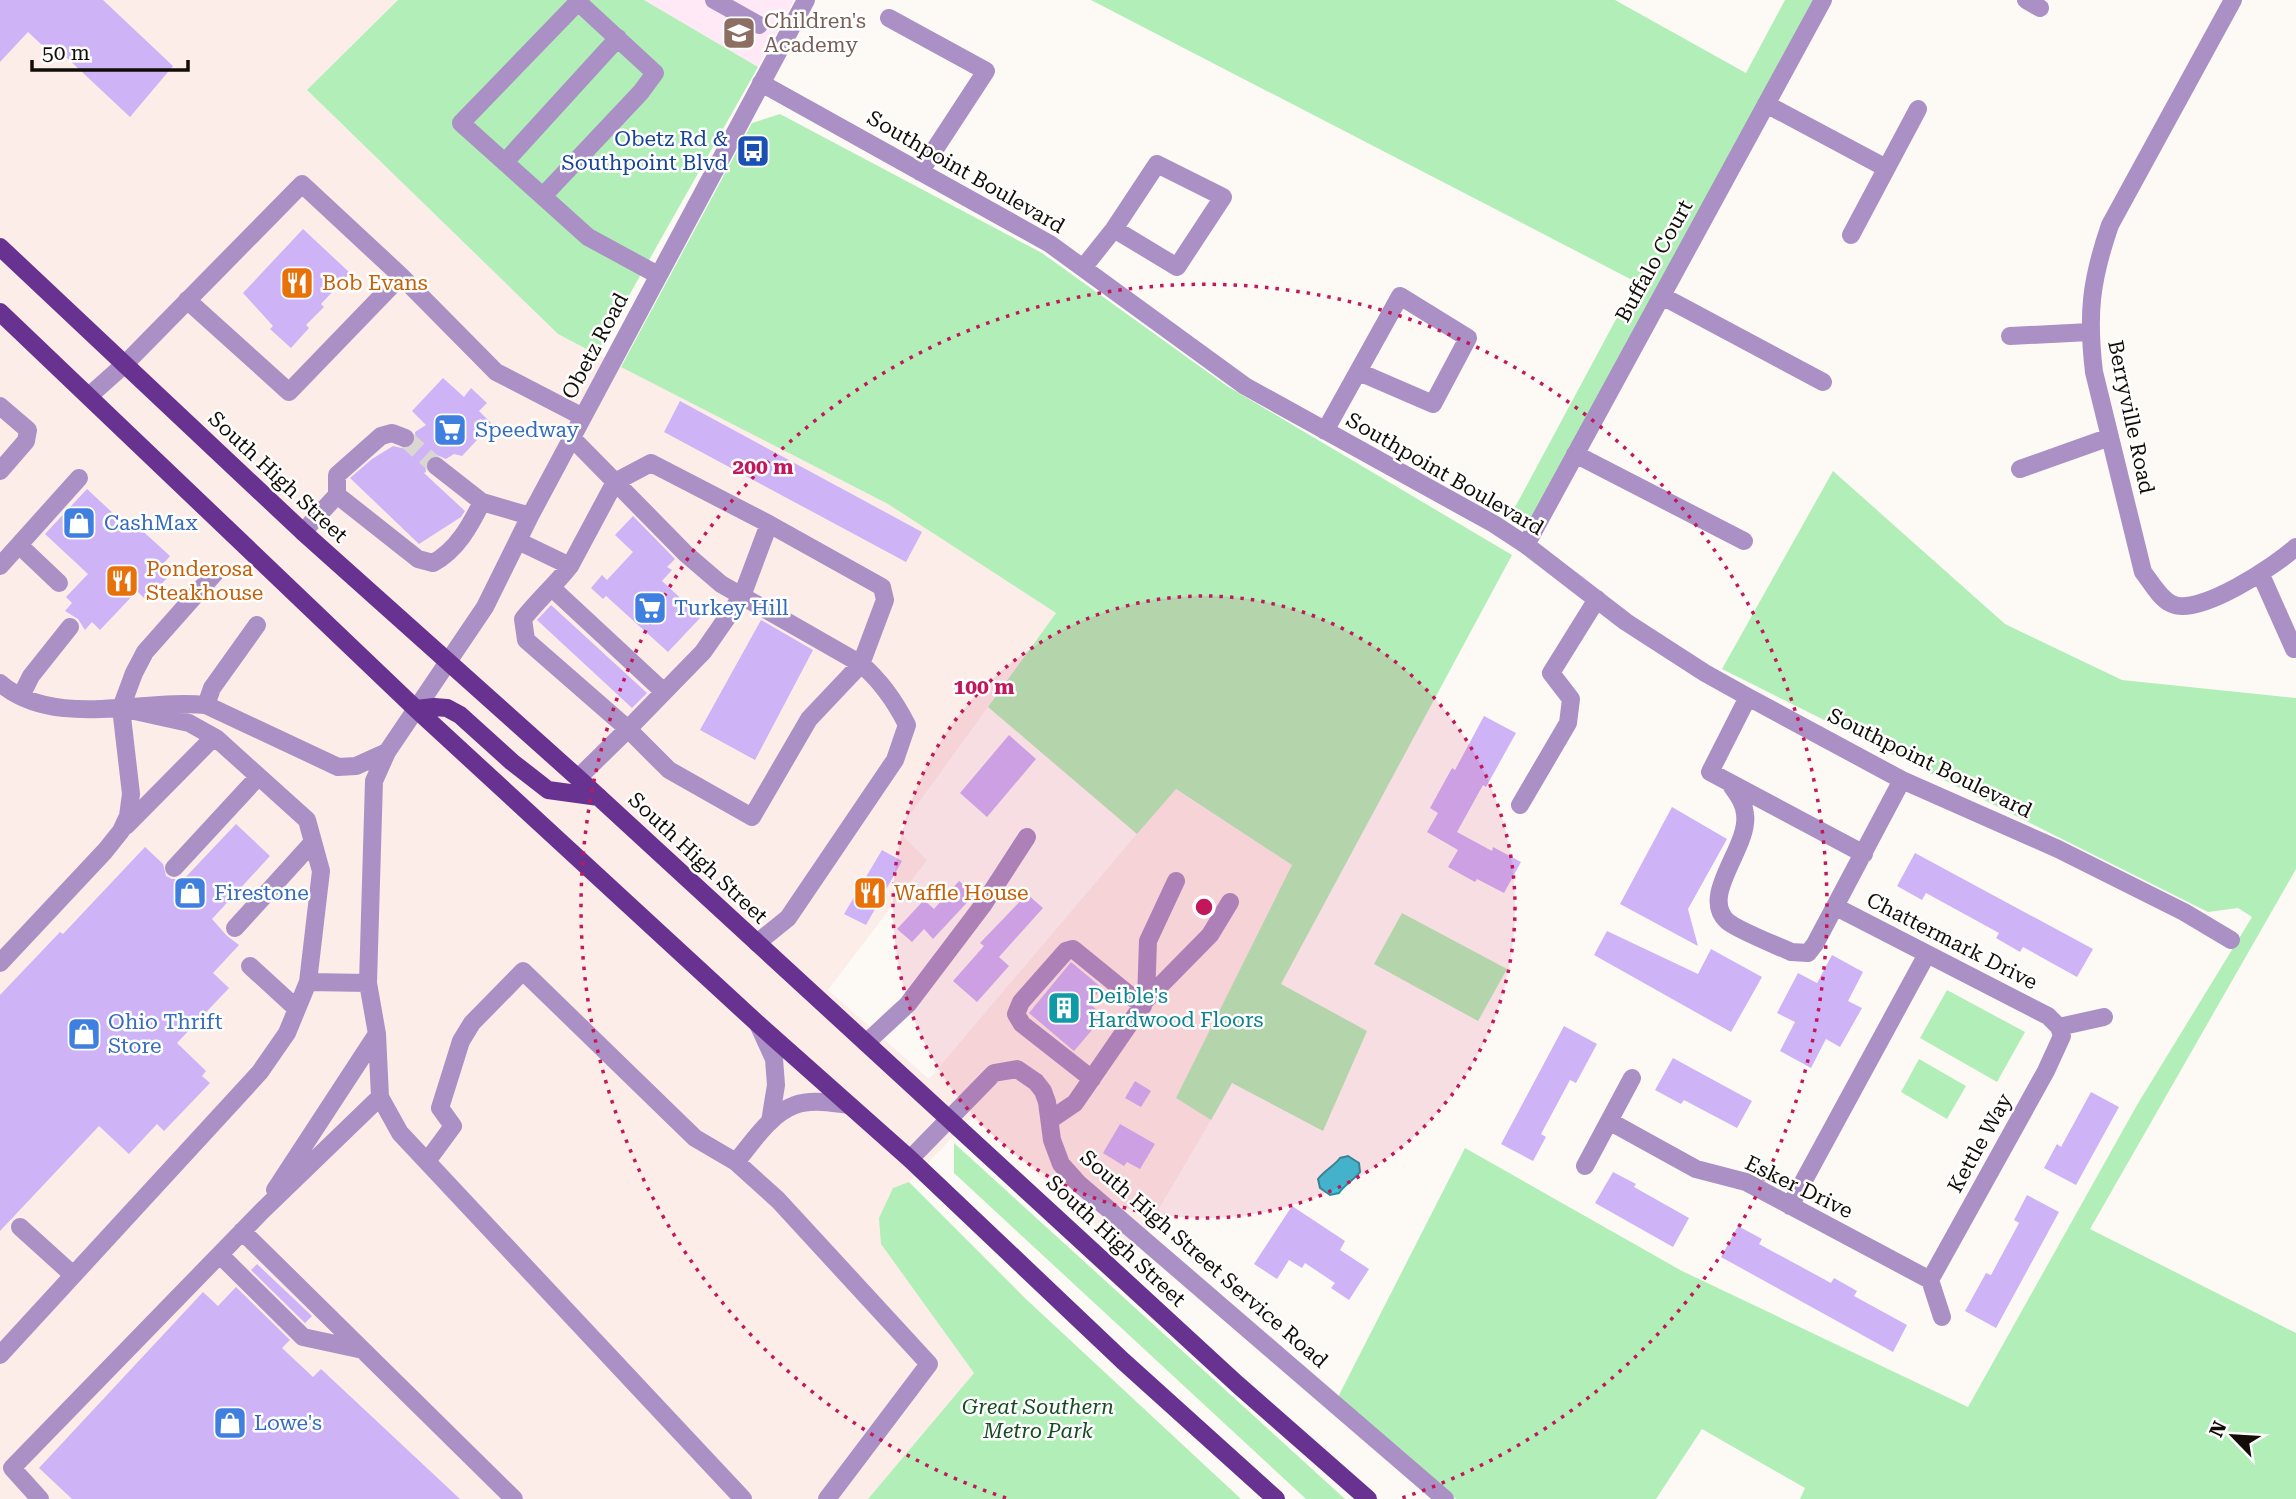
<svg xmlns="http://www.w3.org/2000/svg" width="2296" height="1499" font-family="'Roboto Serif',serif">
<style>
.commercial{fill:#fcede8}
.education{fill:#ffe9f7}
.green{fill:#b2eeb8}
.water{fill:#33c8da;stroke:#29909b;stroke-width:2}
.building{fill:#ceb3f6}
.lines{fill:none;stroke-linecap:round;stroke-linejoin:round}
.minor-tunnel{stroke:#dad6d2;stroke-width:18;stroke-dasharray:18 9;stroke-linecap:butt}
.minor{stroke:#aa90c5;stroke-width:18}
.major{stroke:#683291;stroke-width:18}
.ring{fill:none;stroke:#c2185b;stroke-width:3.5;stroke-dasharray:3.5 7}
.labels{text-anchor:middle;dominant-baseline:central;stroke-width:5;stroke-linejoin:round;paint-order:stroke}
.education-label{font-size:21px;fill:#785e54;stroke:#fff;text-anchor:start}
.transit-label{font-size:21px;fill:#164399;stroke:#fff;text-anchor:end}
.street-label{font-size:21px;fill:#130d07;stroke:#fff}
.food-label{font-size:21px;fill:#c56008;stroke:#fff;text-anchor:start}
.shop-label{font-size:21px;fill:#366cbe;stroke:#fff;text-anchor:start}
.culture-label{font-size:21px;fill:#0d838f;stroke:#fff;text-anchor:start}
.park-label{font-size:21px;font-style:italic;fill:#154c21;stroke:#fff}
.centre{fill:#c2185b;stroke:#fff;stroke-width:3.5}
.ring-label{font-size:21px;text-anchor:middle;font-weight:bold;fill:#c2185b;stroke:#fff;stroke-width:5;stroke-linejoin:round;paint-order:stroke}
</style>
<rect width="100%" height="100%" fill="#fdfaf6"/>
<!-- commercial -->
<path class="commercial" d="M0 0H398L308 91 558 334 888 504 1056 613 898 831 927 860 828 990 929 1079 1175 789 1292 865 1176 1098 1211 1120 1131 1256 972 1117 909 1182 893 1188 881 1244 974 1373 868 1499H0Z"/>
<!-- education -->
<path class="education" d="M644 0H794L758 67Z"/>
<!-- green -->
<path class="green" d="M398 0H644L758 67 596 354 558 334 307 90Z
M1091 0H1615L1746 73 1785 0H1813L1532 519 1514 509 1636 282Z
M780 114 1042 253 1227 386 1512 555 1281 984 1367 1031 1323 1131 1232 1083 1211 1120 1176 1098 1292 865 1176 789 1137 834 988 707 1056 613 888 504 621 367 752 123Z
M1833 471 2005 624 2122 680 2296 698V869L2090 1229 2296 1333V1499H1800L1805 1488 1702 1429 1656 1499H1456L1338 1397 1465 1148 1682 1271 1968 1407 2137 1105 2252 917 2238 908 2208 912 1722 669Z
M1402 913 1507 969 1478 1021 1374 964Z
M1947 990 2025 1032 1997 1082 1920 1038Z
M1919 1059 1966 1086 1947 1119 1901 1092Z
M954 1143 1345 1499H1306L954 1173Z
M909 1182 1027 1300 1241 1499H868L974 1373 881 1244 879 1218 893 1188Z"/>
<!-- water -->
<path class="water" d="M1348 1156 1359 1163 1360 1172C1353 1181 1345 1184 1339 1193L1330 1195 1320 1188 1318 1179C1325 1170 1333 1167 1340 1158Z"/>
<!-- building -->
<path class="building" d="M0 0H103L173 66 130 117 66 57 61 63 28 32 0 62Z
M303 229 350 273 321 304 324 307 306 325 309 328 291 348 270 329 273 326 243 293Z
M443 378 464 397 471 388 487 403 479 411 492 424 462 456 454 454 446 459 437 455 427 460 425 465 426 472 424 473 465 511 461 517 419 544 350 478 372 459 393 446 406 449 413 446 416 441 415 432 426 425 412 411Z
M680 401 922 532 906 562 664 432Z
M87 489 131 530 136 525 170 556 164 563 173 572 146 600 137 591 100 630 92 622 85 630 78 619 65 611 72 603 66 597 88 574 45 534Z
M633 516 675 559 667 567 672 570 662 581 701 617 668 652 606 596 603 599 591 588 602 575 607 580 633 552 615 535Z
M551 605 647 693 632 708 537 620Z
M761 620 813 650 755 760 700 730Z
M1484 716 1516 733 1486 787 1483 785 1457 832 1492 851 1493 847 1521 862 1504 893 1477 879 1475 882 1448 867 1458 850 1427 832 1438 813 1430 808 1452 768 1455 770Z
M1009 735 1036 759 987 817 960 793Z
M1672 807 1727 839 1688 909 1698 946 1620 904Z
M236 824 270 856 212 919 227 936 239 945 213 973 229 988 177 1043 206 1071 202 1076 210 1083 164 1131 157 1124 129 1154 99 1126 0 1231V995L60 932 63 934 145 847 163 864 166 876 172 879H178L181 882Z
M882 850 902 861 866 925 844 914Z
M1915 853 2093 949 2077 977 2023 947 2020 952 1996 938 1999 933 1926 893 1922 900 1897 886Z
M959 881 975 894 933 939 924 929 912 942 897 929 924 900 934 909Z
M1027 894 1043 908 999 957 1009 966 977 1002 953 981 984 946 980 943Z
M1607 931 1698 974 1711 949 1762 977 1731 1032 1594 955Z
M1832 955 1863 972 1848 1001 1862 1008 1840 1047 1826 1039 1811 1068 1780 1051 1795 1022 1777 1013 1798 973 1817 983Z
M1071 962 1102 988 1089 1003 1104 1016 1074 1051 1029 1013Z
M1564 1026 1597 1044 1576 1083 1570 1080 1541 1134 1546 1137 1533 1161 1501 1144Z
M1673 1058 1752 1101 1737 1128 1684 1100 1681 1104 1655 1090Z
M1135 1081 1151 1091 1141 1107 1125 1098Z
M2091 1092 2119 1107 2076 1185 2044 1168 2057 1144 2061 1147Z
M1120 1124 1155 1144 1140 1169 1127 1162 1124 1166 1103 1153Z
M1613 1172 1636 1184 1634 1187 1689 1218 1673 1247 1595 1203Z
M2027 1195 2059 1212 1996 1328 1965 1311 1986 1273 1991 1275 2019 1223 2014 1220Z
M1292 1206 1345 1241 1340 1250 1369 1269 1349 1300 1331 1288 1335 1283 1305 1263 1302 1268 1289 1260 1277 1279 1254 1264Z
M1738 1226 1762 1239 1759 1244 1831 1283 1834 1278 1857 1291 1854 1296 1907 1325 1893 1352 1721 1257Z
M257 1264 312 1316 305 1323 251 1270Z
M236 1287 290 1340 282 1348 313 1377 321 1369 460 1499H72L39 1468 203 1292 218 1306Z"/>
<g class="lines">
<!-- minor-tunnel -->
<path class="minor-tunnel" d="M405 438 436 466"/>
<!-- minor -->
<path class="minor" d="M714 0 759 25
M2026 0 2040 8
M2233 0 2110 225C2091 280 2087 314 2094 372L2143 572C2151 582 2160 599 2172 604 2199 617 2276 565 2296 547
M889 18 986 71 920 172
M761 83 1050 244 1245 386 1494 524 1526 545 1626 622 1705 673 1748 697 1902 780 2058 849 2184 912 2231 940
M1766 104 1886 168
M505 162 618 38
M543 196 641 92 655 73 578 2 461 123 588 237 658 275
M1851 235 1918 109
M1083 268 1114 229 1157 164 1223 197 1177 267 1114 229
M1662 296 1823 382
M187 300 289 392 401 276
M2010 336 2090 332
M89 396 125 364 302 184 401 276 496 372 583 417
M0 406 28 430 26 441 0 471
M1325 431 1400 296 1468 338 1433 404 1359 372
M572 438 686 554 721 584 861 664C882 682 895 701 907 725L895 760 788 918 757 943
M1575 454 1744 541
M436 466 482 502
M2020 469 2110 437
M337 495V475L381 436 392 433 405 438
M303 532 337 495 418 559 433 563C457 550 470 526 482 502L530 516
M518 541 570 566 615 482 651 463 769 524 742 596 703 652 628 729 526 640 523 619C538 600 555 585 570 566
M19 545 59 583
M1526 545 1823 0
M0 566 79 478
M2261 575 2294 649
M552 588 664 692
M0 683C55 730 143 698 206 705L338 767 356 766 387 752
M21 696 31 676 70 627
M1748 697 1710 772 1864 854
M206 705 212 688 257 625
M121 708 189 723 216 738 307 820 321 871 308 982 368 983
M578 778 628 729 669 770 752 817 809 719 861 664 885 600 882 587 769 524
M1731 785C1737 794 1744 802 1745 814 1750 847 1699 895 1727 921 1737 930 1776 945 1791 952L1808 953 1815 944 1902 780
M1520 805 1568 723 1571 699 1551 673 1597 599
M126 826 214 737
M174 868 258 777
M1836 907 2048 1016 2059 1027 2062 1036 2046 1071 1930 1280
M235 928 313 842
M0 963 105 851 121 831 128 816 131 794 121 708 134 673 145 652 215 573
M250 966 297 1009
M1146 1000 1210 935 1230 902
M758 1024 774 1059 776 1085 770 1122
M2059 1027 2104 1017
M866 1043 908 1004 983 905 1027 837
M1092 1079 1022 1024 1016 1014 1021 1002 1066 951 1073 949 1143 1006
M1050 1120 1075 1103 1146 1000 1148 941 1176 881
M1609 1121 1696 1169 1746 1182 1930 1280
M910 1159 994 1073 1017 1069 1036 1082 1043 1091 1047 1102 1052 1140 1061 1164 1078 1183 1445 1499
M428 1160 453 1126 440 1108 461 1041 472 1023 523 971 695 1138 736 1162
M1585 1166 1632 1078
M275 1190 377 1034
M1790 1206 1927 954
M20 1227 73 1275
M242 1231 514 1499
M220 1255 303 1337 363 1350
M1930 1280 1942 1317
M0 1355 260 1072 287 1033 308 982
M40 1499 12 1468 262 1211 380 1097
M743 1499 400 1133 380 1097 377 1034 368 983 374 781 387 752 485 607 530 516 806 0
M827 1499 929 1364 778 1200 736 1162C752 1143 770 1114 795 1105 812 1099 831 1103 849 1105"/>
<!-- major -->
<path class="major" d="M0 247 303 532 578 778 1237 1384 1368 1499
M0 312 416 709 757 1023 910 1159 1123 1361 1276 1499
M416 709 434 707 447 708 460 715 512 762 548 790 599 797"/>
</g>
<!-- distance rings -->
<circle cx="1204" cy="907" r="311" fill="#c2185b" fill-opacity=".12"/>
<g class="ring">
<circle cx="1204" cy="907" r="311"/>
<path d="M1006 1498A623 623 0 1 1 1402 1498"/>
</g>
<!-- icons -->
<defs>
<symbol id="school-square" viewBox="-11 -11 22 22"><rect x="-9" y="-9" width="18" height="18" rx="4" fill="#8d6e63" stroke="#fff"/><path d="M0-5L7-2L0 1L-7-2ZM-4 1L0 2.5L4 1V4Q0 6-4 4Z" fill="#fff"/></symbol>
<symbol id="bus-square" viewBox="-11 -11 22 22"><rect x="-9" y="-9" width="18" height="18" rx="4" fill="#1a4fb4" stroke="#fff"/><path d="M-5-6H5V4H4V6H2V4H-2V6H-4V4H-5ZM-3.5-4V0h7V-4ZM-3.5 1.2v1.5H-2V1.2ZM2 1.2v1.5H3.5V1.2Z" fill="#fff"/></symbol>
<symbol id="restaurant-square" viewBox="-11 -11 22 22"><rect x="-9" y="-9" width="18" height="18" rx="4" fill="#e8710a" stroke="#fff"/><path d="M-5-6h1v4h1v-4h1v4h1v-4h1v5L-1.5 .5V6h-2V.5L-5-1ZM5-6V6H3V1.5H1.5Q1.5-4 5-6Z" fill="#fff"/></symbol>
<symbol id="supermarket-square" viewBox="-11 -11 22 22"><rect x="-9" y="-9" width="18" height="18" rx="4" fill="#3f7fe0" stroke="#fff"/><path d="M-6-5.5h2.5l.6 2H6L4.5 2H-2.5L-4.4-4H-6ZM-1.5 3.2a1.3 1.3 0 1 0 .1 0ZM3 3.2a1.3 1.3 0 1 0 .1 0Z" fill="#fff"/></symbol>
<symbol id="shop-square" viewBox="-11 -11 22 22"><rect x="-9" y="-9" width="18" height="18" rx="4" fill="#3f7fe0" stroke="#fff"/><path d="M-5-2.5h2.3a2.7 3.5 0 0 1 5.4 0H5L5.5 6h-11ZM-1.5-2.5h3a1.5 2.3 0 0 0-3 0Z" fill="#fff"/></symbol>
<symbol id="building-square" viewBox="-11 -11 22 22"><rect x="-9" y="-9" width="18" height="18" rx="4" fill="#0f9aa8" stroke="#fff"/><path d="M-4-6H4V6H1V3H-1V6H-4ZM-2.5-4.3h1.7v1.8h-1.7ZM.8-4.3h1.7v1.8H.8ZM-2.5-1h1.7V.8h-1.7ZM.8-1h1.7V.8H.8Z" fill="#fff"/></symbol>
</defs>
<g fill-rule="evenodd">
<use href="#school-square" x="720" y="14" width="38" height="38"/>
<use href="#bus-square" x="734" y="132" width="38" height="38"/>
<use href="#restaurant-square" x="278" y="264" width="38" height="38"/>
<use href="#supermarket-square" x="431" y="411" width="38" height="38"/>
<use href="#shop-square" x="60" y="504" width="38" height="38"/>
<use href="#restaurant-square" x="103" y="562" width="38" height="38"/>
<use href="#supermarket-square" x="631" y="589" width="38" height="38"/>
<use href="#shop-square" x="171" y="874" width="38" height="38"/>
<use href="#restaurant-square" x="851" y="874" width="38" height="38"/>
<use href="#building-square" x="1045" y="989" width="38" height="38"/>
<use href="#shop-square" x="65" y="1015" width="38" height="38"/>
<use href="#shop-square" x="211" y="1404" width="38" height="38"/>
</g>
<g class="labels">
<!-- education labels -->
<g class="education-label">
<text x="764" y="21">Children's<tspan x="764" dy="24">Academy</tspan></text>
</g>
<!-- transit labels -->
<g class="transit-label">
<text x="728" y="139">Obetz Rd &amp;<tspan x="728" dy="24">Southpoint Blvd</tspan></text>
</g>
<!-- street labels -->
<g class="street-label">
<text transform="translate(966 172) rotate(30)">Southpoint Boulevard</text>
<text transform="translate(1654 261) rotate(-61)">Buffalo Court</text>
<text transform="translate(595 346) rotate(-62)">Obetz Road</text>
<text transform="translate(2131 417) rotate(78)">Berryville Road</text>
<text transform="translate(1445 474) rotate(30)">Southpoint Boulevard</text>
<text transform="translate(278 477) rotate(43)">South High Street</text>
<text transform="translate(1930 763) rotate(26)">Southpoint Boulevard</text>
<text transform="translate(698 858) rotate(43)">South High Street</text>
<text transform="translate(1952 941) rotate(27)">Chattermark Drive</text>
<text transform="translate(1980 1143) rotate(-61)">Kettle Way</text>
<text transform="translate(1799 1187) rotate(26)">Esker Drive</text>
<text transform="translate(1116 1241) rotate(43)">South High Street</text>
<text transform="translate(1204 1259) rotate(41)">South High Street Service Road</text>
</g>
<!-- food labels -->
<g class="food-label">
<text x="322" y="283">Bob Evans</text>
<text x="146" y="569">Ponderosa<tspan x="146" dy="24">Steakhouse</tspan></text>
<text x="894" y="893">Waffle House</text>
</g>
<!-- shop labels -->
<g class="shop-label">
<text x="475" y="430">Speedway</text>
<text x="104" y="523">CashMax</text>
<text x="674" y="608">Turkey Hill</text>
<text x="214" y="893">Firestone</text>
<text x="108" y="1022">Ohio Thrift<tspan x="108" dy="24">Store</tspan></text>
<text x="254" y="1423">Lowe's</text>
</g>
<!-- culture labels -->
<g class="culture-label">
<text x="1088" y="996">Deible's<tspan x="1088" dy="24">Hardwood Floors</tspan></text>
</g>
<!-- park labels -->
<g class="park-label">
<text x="1038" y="1407">Great Southern<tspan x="1038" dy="24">Metro Park</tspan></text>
</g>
</g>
<circle cx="1204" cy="907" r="10" class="centre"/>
<g class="ring-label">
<text x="763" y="474">200 m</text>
<text x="984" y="694">100 m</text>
</g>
<!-- north arrow -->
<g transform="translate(2233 1436) rotate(295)" stroke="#ffffff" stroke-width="5" paint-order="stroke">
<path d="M0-5L12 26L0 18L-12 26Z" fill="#130d07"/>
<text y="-10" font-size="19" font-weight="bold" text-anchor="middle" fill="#130d07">N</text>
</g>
<!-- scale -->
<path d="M32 60v10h156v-10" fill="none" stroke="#130d07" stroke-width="3.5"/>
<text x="42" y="60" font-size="21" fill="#130d07" stroke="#ffffff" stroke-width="5" paint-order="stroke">50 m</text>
</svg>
